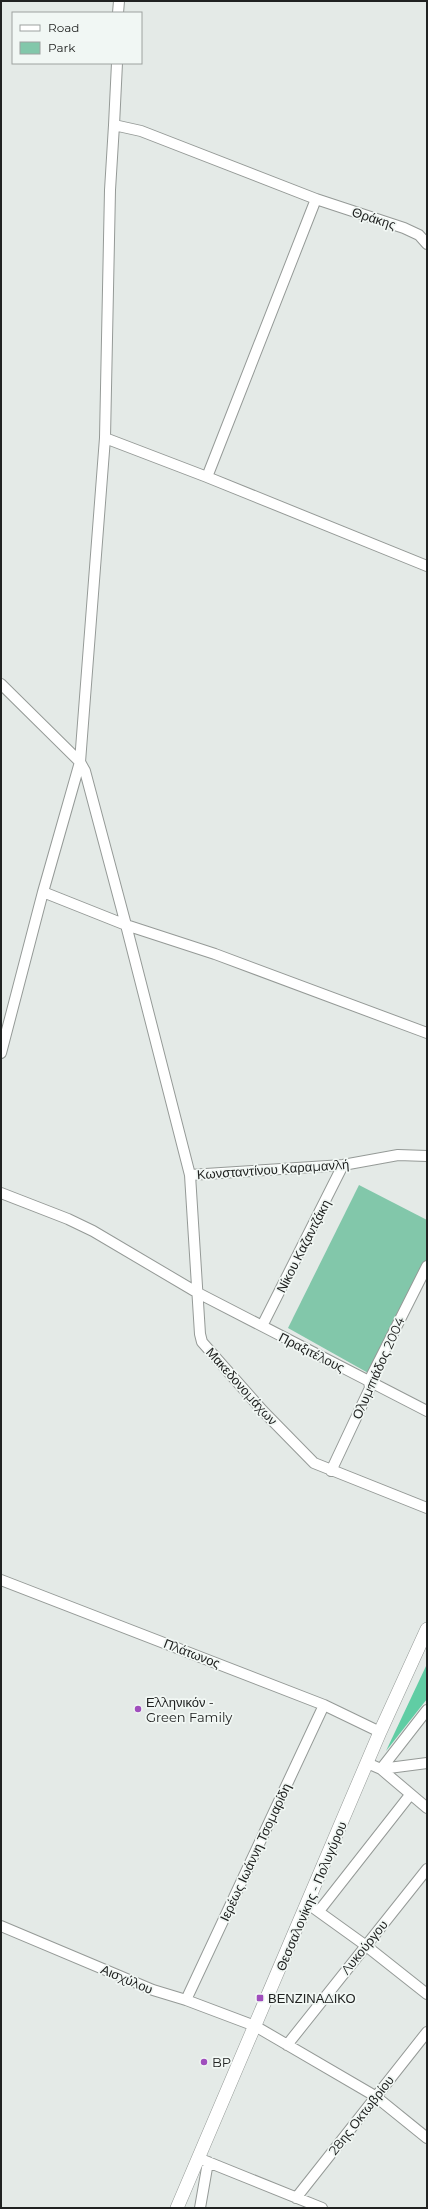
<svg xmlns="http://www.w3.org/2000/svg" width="428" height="2209" font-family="Montserrat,sans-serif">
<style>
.green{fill:#82c7aa}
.forest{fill:#60cda4}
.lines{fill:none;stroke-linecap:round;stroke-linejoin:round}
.minor-casing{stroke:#959a97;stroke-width:12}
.major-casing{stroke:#959a97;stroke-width:14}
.minor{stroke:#fff;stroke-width:10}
.major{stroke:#fff;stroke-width:13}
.poi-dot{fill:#a04ebd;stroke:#f1f7f4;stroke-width:1.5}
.labels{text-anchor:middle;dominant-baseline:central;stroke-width:3.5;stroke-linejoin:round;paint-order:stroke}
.street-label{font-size:13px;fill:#202221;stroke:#f1f7f4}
.poi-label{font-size:13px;fill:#202221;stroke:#f1f7f4;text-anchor:start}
</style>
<rect width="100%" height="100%" fill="#e4eae7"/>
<!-- green -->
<path class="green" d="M359 1185 427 1220V1258L370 1374 288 1328Z"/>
<!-- forest -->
<path class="forest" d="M427 1664V1699L386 1751Z"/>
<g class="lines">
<defs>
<path id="minor" d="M118 13 119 1
M117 63 114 125 141 131 316 199 404 228 419 235 427 244
M316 199 207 477 427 566
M105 438 110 190 114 125
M207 477 105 438 80 762 85 771 126 925 215 954 427 1033
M1 684 80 762 43 892
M1 1053 43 892 126 925 190 1175 200 1334 202 1342 263 1411 314 1463 427 1508
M190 1175 343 1165 398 1155 427 1156
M1 1193 68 1219 93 1231 198 1293 427 1411
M262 1326 343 1165
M331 1471 370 1388 369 1381 427 1266
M1 1580 324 1705 380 1732
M367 1763 381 1769 427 1808
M381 1769 427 1710
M381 1769 427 1763
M308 1904 365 1945 427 1994
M319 1911 410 1795
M1 1926 153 1990 186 2000 255 2026 375 2096 427 2138
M186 2000 324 1705
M287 2045 427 1869
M198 2158 322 2208
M296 2198 427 2032
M200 2208 208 2162"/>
<path id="major" d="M177 2208 380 1732 427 1629"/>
</defs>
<!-- minor casing -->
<use href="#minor" class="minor-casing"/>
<!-- major casing -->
<use href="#major" class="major-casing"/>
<!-- minor -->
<use href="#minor" class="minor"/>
<!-- major -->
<use href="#major" class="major"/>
</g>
<!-- markers -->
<g class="poi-dot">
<circle cx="138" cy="1709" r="4"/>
<rect x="256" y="1994" width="8" height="8" rx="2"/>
<circle cx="204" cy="2062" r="4"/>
</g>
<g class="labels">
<!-- street labels -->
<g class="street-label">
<text transform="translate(374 218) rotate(18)">Θράκης</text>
<text transform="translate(273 1169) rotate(-4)">Κωνσταντίνου Καραμανλή</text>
<text transform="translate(303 1246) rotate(-63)">Νίκου Καζαντζάκη</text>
<text transform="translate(312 1352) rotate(27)">Πραξιτέλους</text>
<text transform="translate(378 1368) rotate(-66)">Ολυμπιάδος 2004</text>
<text transform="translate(242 1386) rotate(48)">Μακεδονομάχων</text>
<text transform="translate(192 1653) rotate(21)">Πλάτωνος</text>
<text transform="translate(255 1852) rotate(-65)">Ιερέως Ιωάννη Τσομαρίδη</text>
<text transform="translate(311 1896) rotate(-67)">Θεσσαλονίκης - Πολυγύρου</text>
<text transform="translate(364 1947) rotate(-51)">Λυκούργου</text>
<text transform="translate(127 1979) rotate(23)">Αισχύλου</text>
<text transform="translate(361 2115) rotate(-52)">28ης Οκτωβρίου</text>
</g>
<!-- poi labels -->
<g class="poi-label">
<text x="146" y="1702">Ελληνικόν -<tspan x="146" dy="15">Green Family</tspan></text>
<text x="268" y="1998">ΒΕΝΖΙΝΑΔΙΚΟ</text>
<text x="212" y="2062">BP</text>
</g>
</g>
<!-- border -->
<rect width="428" height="2209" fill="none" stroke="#202221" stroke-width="4"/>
<!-- legend -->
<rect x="12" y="12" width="130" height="52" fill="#f1f7f4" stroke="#9da2a0"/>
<rect x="20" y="25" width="20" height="6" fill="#ffffff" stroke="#9da2a0"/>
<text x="48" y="32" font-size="12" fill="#202221">Road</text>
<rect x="20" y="42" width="20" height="12" fill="#82c7aa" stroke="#9da2a0"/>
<text x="48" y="52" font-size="12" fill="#202221">Park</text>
</svg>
